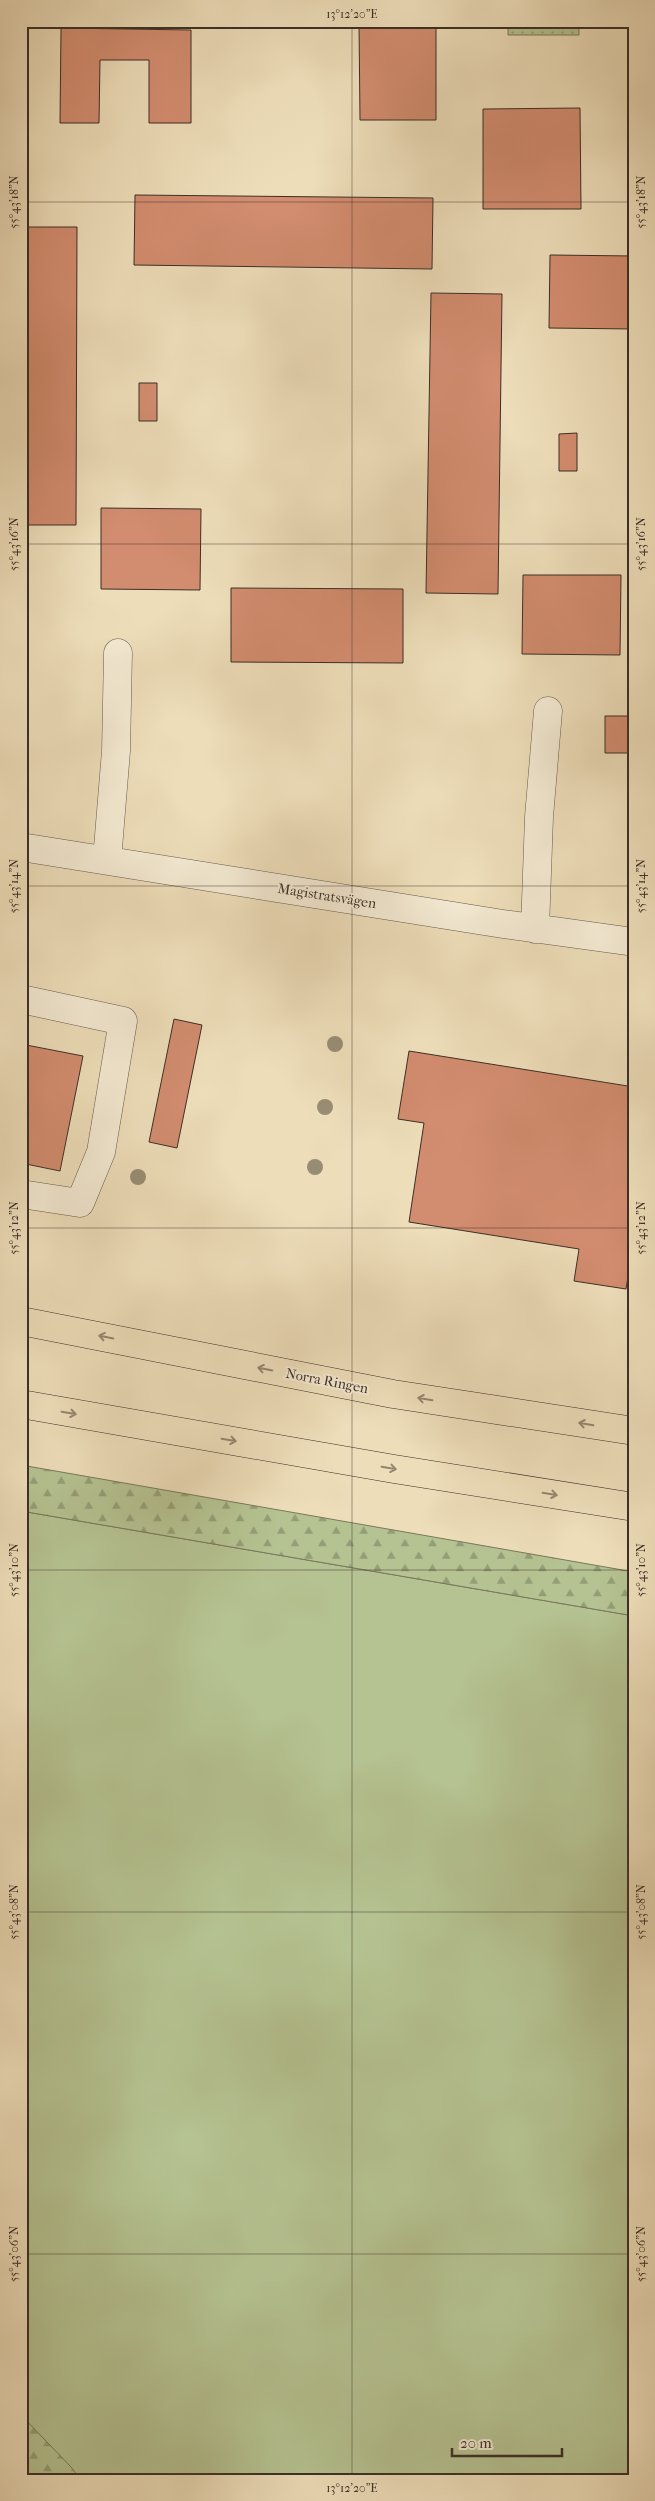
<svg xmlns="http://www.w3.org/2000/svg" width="655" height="2501" font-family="'IM FELL French Canon',serif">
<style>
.grass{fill:#b5c291;stroke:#78785c}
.forest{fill:url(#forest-firs);stroke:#78785c}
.park{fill:url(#park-dots);stroke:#78785c}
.building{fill:#d28c6f;stroke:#3b2f27}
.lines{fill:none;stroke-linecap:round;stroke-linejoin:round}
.minor-casing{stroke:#685a4c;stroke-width:29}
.major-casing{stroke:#3b2f27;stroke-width:29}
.minor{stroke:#f3e9d2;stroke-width:28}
.major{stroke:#edddb9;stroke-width:28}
.tree{fill:#988d74}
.oneway{stroke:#948670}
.ticks{fill:none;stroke:#3b2f27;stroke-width:1;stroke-opacity:0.45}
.labels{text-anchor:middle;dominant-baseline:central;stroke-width:4;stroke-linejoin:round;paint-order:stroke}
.street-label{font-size:14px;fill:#3b2f27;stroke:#f3e9d2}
.neatline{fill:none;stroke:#3b2f27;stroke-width:2}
.ticks-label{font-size:12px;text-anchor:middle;fill:#3b2f27}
</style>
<defs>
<pattern id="forest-firs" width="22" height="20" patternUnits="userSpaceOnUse" patternTransform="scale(1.25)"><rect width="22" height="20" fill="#b5c291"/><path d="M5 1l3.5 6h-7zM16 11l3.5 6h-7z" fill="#949e76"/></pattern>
<pattern id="park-dots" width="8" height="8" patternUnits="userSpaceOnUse" patternTransform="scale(1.25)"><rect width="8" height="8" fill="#b5c291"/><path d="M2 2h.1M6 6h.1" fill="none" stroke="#949e76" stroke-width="1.8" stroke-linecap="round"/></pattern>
</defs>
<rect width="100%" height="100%" fill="#edddb9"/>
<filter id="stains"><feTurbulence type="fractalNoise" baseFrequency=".004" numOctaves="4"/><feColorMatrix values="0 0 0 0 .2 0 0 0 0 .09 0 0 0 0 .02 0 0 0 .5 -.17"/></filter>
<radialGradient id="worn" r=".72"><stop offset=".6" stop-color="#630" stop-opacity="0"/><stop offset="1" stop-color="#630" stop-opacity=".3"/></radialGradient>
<!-- grass -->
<path class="grass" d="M21 1511 634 1616V2480H21Z"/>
<!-- forest -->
<path class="forest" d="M21 1465 634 1572V1616L21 1511Z
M21 2415 71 2467 81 2480H21Z"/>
<!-- park -->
<path class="park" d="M508 21H579V35H508Z"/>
<!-- building -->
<path class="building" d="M359 21H436V120H360Z
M61 28 191 30V123H149V60H100L99 123H60Z
M580 108 581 209H483V109Z
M135 195 433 198 432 269 134 265Z
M21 227H77L76 525H21Z
M550 255 634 256V329L549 328Z
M431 293 502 294 498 594 426 593Z
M139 383H157V421H139Z
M577 433V471H559V434Z
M101 508 201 509 200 590 101 589Z
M523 575H621L620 655 522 654Z
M231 588 403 589V663L231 662Z
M605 716H634V753H605Z
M174 1019 202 1025 177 1148 149 1142Z
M21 1044 83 1056 60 1171 21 1163Z
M409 1051 634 1087V1260L631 1259 626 1289 574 1281 579 1249 409 1222 424 1123 398 1119Z"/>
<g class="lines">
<defs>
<path id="minor" d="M21 847 503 924 634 942
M107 860 116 751 118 653
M535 929 539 817 548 711
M21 999 123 1021 101 1152 80 1203 21 1194"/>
<path id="major" d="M21 1321 393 1394 634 1431
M21 1404 394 1469 634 1507"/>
</defs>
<!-- minor casing -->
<use href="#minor" class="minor-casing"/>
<!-- major casing -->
<use href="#major" class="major-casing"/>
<!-- minor -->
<use href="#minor" class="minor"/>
<!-- major -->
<use href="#major" class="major"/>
</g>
<!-- trees -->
<g class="tree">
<circle cx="335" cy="1044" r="8"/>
<circle cx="325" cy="1107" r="8"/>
<circle cx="315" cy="1167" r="8"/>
<circle cx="138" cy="1177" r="8"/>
</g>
<!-- one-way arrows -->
<defs><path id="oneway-shaft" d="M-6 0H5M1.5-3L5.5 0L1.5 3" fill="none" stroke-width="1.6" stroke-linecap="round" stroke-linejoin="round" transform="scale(1.25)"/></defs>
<g class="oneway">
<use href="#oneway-shaft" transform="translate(106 1337) rotate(-169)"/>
<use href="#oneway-shaft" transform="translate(265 1369) rotate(-169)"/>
<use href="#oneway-shaft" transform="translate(425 1399) rotate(-171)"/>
<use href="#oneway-shaft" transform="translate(69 1413) rotate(10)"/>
<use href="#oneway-shaft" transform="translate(586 1424) rotate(-171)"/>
<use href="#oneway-shaft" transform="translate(229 1440) rotate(10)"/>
<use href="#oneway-shaft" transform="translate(389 1468) rotate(10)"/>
<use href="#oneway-shaft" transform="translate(550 1494) rotate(9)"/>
</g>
<!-- ticks -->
<path class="ticks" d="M352 21V2480M21 202H634M21 544H634M21 886H634M21 1228H634M21 1570H634M21 1912H634M21 2254H634"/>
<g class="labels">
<!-- street labels -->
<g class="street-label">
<text transform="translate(327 896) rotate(9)">Magistratsvägen</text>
<text transform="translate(327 1381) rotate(11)">Norra Ringen</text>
</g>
</g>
<!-- margin -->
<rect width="655" height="2501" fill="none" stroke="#edddb9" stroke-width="55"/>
<!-- scale -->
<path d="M452 2448v8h110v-8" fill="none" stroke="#3b2f27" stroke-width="2.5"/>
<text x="460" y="2448" font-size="15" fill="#3b2f27" stroke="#f3e9d2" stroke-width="4" paint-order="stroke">20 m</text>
<rect x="28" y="28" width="600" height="2446" class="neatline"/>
<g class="ticks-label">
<text x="352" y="18">13°12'20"E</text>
<text transform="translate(14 202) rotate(-90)" y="4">55°43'18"N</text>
<text transform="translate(641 202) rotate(-90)" y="4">55°43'18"N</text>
<text transform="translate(14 544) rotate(-90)" y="4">55°43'16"N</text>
<text transform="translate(641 544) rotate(-90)" y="4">55°43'16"N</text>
<text transform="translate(14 886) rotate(-90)" y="4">55°43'14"N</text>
<text transform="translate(641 886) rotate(-90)" y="4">55°43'14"N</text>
<text transform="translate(14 1228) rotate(-90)" y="4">55°43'12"N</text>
<text transform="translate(641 1228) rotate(-90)" y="4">55°43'12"N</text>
<text transform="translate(14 1570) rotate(-90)" y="4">55°43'10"N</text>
<text transform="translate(641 1570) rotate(-90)" y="4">55°43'10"N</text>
<text transform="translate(14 1912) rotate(-90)" y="4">55°43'08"N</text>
<text transform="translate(641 1912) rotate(-90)" y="4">55°43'08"N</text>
<text transform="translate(14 2254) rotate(-90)" y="4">55°43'06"N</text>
<text transform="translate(641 2254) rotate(-90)" y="4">55°43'06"N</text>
<text x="352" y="2492">13°12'20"E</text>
</g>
<rect width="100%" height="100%" filter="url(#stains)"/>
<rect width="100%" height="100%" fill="url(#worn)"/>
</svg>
